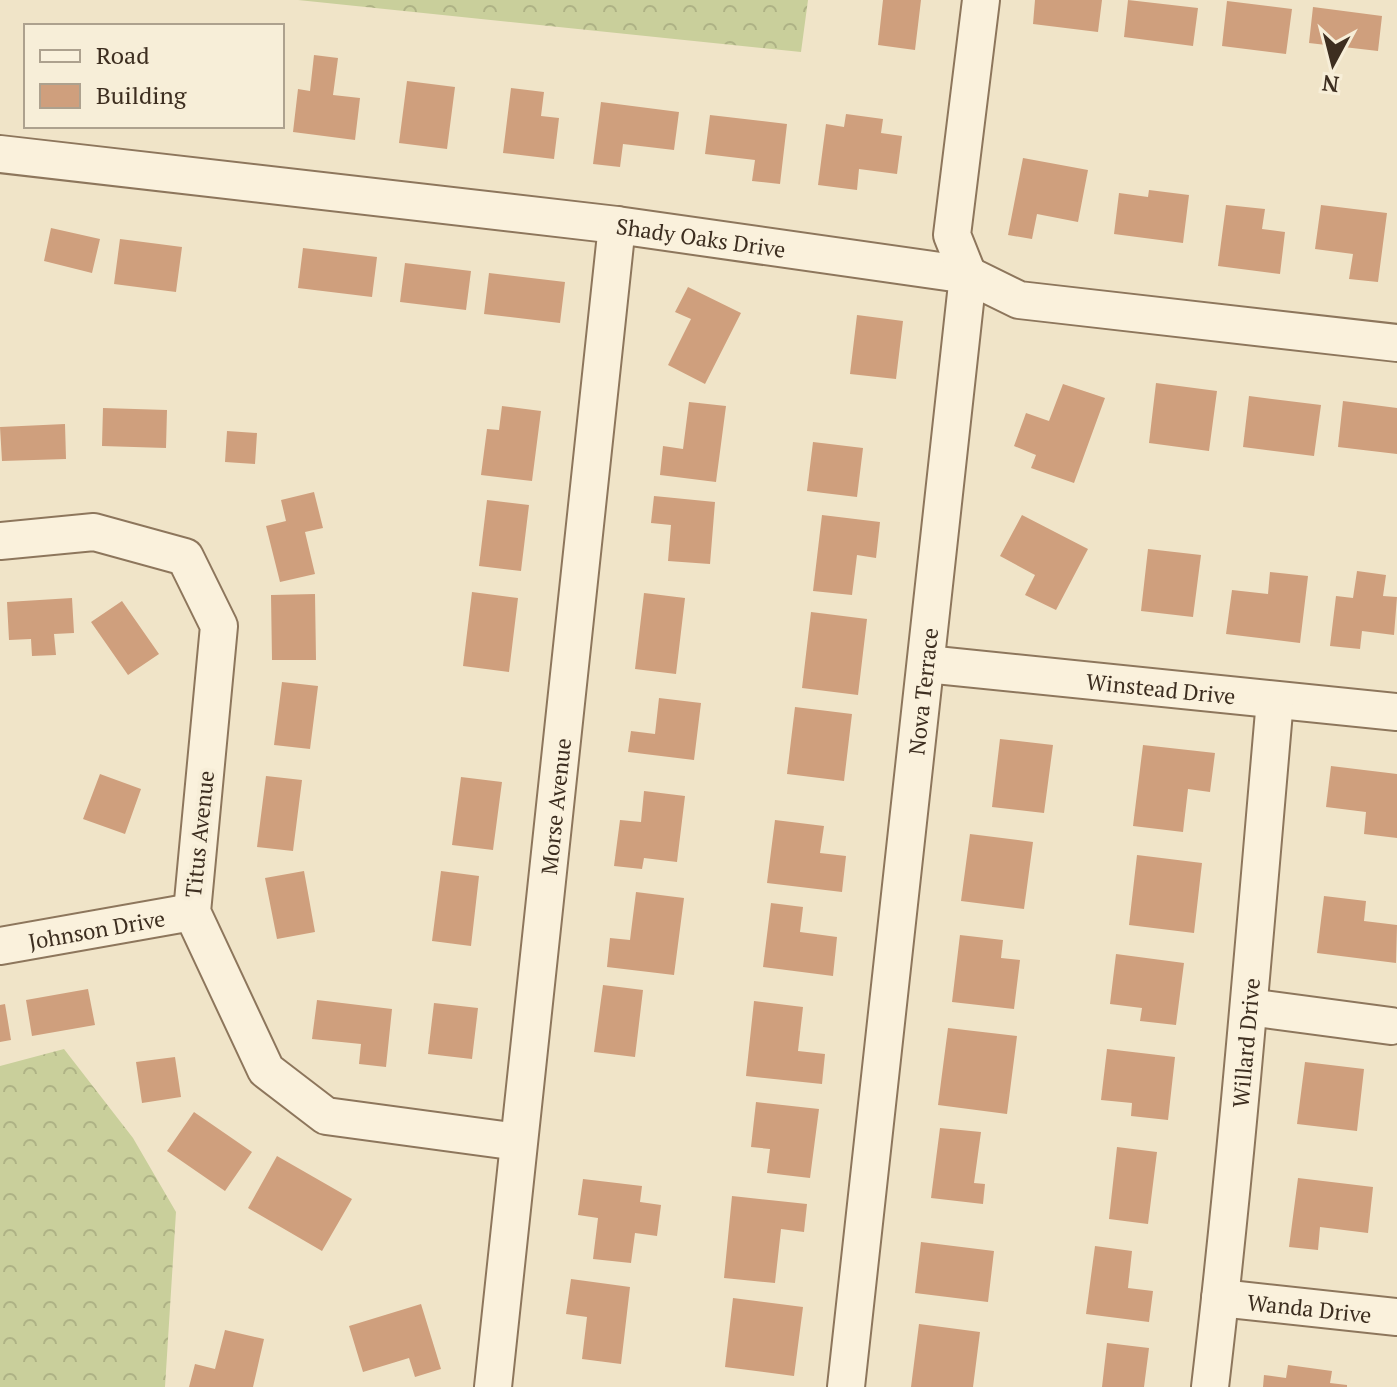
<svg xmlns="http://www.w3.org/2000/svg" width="1397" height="1387" font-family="'PT Serif',serif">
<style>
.forest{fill:url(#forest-crowns)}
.building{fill:#cf9f7d}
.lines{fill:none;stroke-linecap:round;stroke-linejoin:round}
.minor-casing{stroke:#8d765c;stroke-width:40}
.minor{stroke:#faf1dc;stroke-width:36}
.labels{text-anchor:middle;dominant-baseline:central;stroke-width:8;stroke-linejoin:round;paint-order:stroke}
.street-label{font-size:22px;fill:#3d2e20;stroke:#f7eed8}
</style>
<defs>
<pattern id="forest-crowns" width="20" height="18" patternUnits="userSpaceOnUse" patternTransform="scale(2)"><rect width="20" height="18" fill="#c9cf9b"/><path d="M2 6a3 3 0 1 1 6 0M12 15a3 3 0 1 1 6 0" fill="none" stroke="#aeb285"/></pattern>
</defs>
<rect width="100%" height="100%" fill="#f0e4c8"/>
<!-- forest -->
<path class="forest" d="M298 0H808L801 52Z
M64 1049 133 1138 176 1212 165 1387H0V1066Z"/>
<!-- building -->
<path class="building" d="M883 0H921L915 50 878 45Z
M1035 0H1102L1098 32 1033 24Z
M1128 0 1198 8 1193 46 1124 37Z
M1227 1 1292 9 1286 54 1222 46Z
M1313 7 1382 16 1378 51 1309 43Z
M314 55 338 58 333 95 360 98 355 140 293 132 298 89 310 91Z
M407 81 455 87 447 149 399 143Z
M511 88 544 92 541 116 559 118 554 159 503 153Z
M601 102 679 112 674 150 623 144 620 167 593 164Z
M846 114 883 119 881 133 902 136 897 174 859 169 857 190 818 185 826 124 844 127Z
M710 115 787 124 780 184 752 181 755 160 705 154Z
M1023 158 1088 170 1078 222 1037 214 1032 239 1008 235Z
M1149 190 1189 195 1183 243 1114 234 1119 193 1148 197Z
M1226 205 1265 209 1262 229 1285 232 1280 274 1218 266Z
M1321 205 1387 213 1378 282 1349 279 1353 254 1315 249Z
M51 228 100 239 92 273 44 261Z
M120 239 182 247 176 292 114 284Z
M303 248 377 257 372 297 298 288Z
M405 263 471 271 466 310 400 302Z
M489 273 565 282 560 323 484 314Z
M688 287 741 313 705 384 668 365 691 319 675 312Z
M857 315 903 321 896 379 850 374Z
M1156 383 1217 391 1209 451 1149 443Z
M1063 384 1105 398 1074 483 1031 468 1036 455 1014 446 1026 413 1049 421Z
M1249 396 1321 405 1314 456 1243 447Z
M1343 401 1397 408V454L1338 447Z
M689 402 726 406 716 482 660 475 663 446 683 449Z
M502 406 541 411 532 481 481 475 487 429 499 430Z
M103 408 167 410 166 448 102 446Z
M65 424 66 459 2 461 0 427Z
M227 431 257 433 255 464 225 462Z
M813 442 863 448 857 497 807 491Z
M314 492 323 528 305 532 315 574 280 582 266 526 286 521 281 500Z
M654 496 715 502 710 564 668 561 671 525 651 523Z
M487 500 529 505 521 571 479 566Z
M822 515 880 522 876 558 857 555 852 595 813 591Z
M1022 515 1088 549 1056 610 1025 595 1035 575 1000 556Z
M1148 549 1201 555 1193 617 1141 611Z
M1357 571 1386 575 1383 596 1397 597 1394 635 1362 631 1360 649 1330 646 1336 596 1353 598Z
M1270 572 1308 576 1300 643 1226 634 1232 590 1268 594Z
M472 592 518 598 509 672 463 666Z
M644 593 685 598 676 674 635 669Z
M315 594 316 660H272L271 595Z
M72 598 74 633 54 634 56 655 32 656 31 639 9 640 7 602Z
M122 601 159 654 128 675 91 622Z
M811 612 867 619 858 695 802 688Z
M282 682 318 686 310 749 274 745Z
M659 698 701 703 694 760 628 752 631 731 655 734Z
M795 707 852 714 844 781 787 774Z
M1000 739 1053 745 1044 813 992 807Z
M1143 745 1215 753 1210 792 1188 789 1183 832 1133 826Z
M1331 766 1397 774V838L1364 834 1366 812 1326 807Z
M100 774 141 789 125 834 83 819Z
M266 776 302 780 293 851 257 847Z
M461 777 502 782 493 850 452 845Z
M644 791 685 796 677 862 644 858 642 869 614 866 620 820 641 822Z
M775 820 824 826 820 853 846 856 842 892 767 883Z
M970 834 1033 842 1024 909 961 901Z
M1137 855 1202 863 1194 933 1129 925Z
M304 871 315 932 277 939 265 878Z
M441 871 479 876 471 946 432 941Z
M636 892 684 898 674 975 607 967 610 938 630 940Z
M1324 896 1366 901 1364 921 1397 925 1396 963 1317 953Z
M771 903 803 907 800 932 837 937 833 976 763 967Z
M960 935 1003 940 1001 958 1020 960 1014 1009 952 1002Z
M1116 954 1184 963 1176 1025 1140 1021 1142 1008 1110 1004Z
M603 985 643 990 635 1057 594 1052Z
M88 989 95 1025 32 1036 26 1000Z
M317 1000 392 1009 386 1067 359 1064 361 1044 312 1039Z
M754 1001 803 1007 798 1051 825 1054 822 1084 746 1076Z
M434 1003 478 1008 472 1059 428 1054Z
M5 1004 11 1040 0 1042V1005Z
M948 1028 1017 1036 1007 1114 938 1105Z
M1107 1049 1175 1057 1168 1120 1131 1116 1132 1103 1101 1100Z
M175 1057 181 1097 142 1103 136 1062Z
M1305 1062 1364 1069 1357 1131 1297 1124Z
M756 1102 819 1109 810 1178 767 1173 770 1149 751 1147Z
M194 1112 252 1152 225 1191 167 1151Z
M940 1128 981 1132 974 1183 985 1184 983 1204 931 1198Z
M1117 1147 1157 1152 1148 1224 1109 1219Z
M277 1156 352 1199 322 1251 248 1208Z
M1298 1178 1373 1187 1368 1233 1320 1227 1318 1250 1289 1247Z
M583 1179 642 1186 640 1202 661 1205 657 1236 635 1233 631 1263 593 1259 598 1218 578 1215Z
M732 1196 807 1204 804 1232 781 1229 775 1283 724 1278Z
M921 1242 994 1251 988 1302 915 1293Z
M1095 1246 1132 1251 1128 1288 1153 1291 1149 1322 1086 1314Z
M571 1279 630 1287 621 1364 582 1359 587 1317 566 1314Z
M733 1298 803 1307 794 1376 725 1367Z
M421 1304 441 1369 415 1377 409 1358 363 1372 349 1326Z
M919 1324 980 1332 973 1387H911Z
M225 1330 264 1339 253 1387H189L195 1364 215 1369Z
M1107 1343 1149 1348 1144 1387H1102Z
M1288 1365 1332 1371 1330 1383 1347 1385V1387H1263L1264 1375 1286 1378Z"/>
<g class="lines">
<defs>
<g id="minor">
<path id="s1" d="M0 154 617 225 968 275 1019 300 1397 343"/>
<path d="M0 541 94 532 185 557 219 626 192 912 266 1070 326 1116 518 1142"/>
<path id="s2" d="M926 664 1397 712"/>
<path id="s3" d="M0 946 192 912"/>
<path d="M1249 1007 1391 1026"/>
<path id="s4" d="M1220 1298 1397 1317"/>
<path id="s5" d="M493 1387 617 225"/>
<path id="s6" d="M846 1387 968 275 952 235 981 0"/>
<path id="s7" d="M1210 1387C1237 1159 1255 929 1275 700"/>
</g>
</defs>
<!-- minor casing -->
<use href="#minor" class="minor-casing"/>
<!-- minor -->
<use href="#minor" class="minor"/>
</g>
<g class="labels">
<!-- street labels -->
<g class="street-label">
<text stroke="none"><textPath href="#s1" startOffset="706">Shady Oaks Drive</textPath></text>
<text stroke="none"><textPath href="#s2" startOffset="236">Winstead Drive</textPath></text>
<text stroke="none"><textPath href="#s6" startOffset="700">Nova Terrace</textPath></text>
<text stroke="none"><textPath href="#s5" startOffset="584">Morse Avenue</textPath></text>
<text transform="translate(199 834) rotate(-84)">Titus Avenue</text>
<text stroke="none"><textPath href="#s3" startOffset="98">Johnson Drive</textPath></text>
<text stroke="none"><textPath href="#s7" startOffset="346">Willard Drive</textPath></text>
<text stroke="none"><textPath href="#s4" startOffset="90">Wanda Drive</textPath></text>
</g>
</g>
<!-- legend -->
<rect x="24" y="24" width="260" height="104" fill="#f7eed8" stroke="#ada18e" stroke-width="2"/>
<rect x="40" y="50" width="40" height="12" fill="#faf1dc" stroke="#ada18e" stroke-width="2"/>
<text x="96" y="64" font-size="24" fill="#3d2e20">Road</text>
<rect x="40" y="84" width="40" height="24" fill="#cf9f7d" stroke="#ada18e" stroke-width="2"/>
<text x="96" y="104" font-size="24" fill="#3d2e20">Building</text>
<!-- north arrow -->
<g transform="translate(1333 64) rotate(187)" stroke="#f7eed8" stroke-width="6" paint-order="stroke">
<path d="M0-6L14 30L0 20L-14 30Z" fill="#3d2e20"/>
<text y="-12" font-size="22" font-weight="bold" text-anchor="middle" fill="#3d2e20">N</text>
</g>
</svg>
